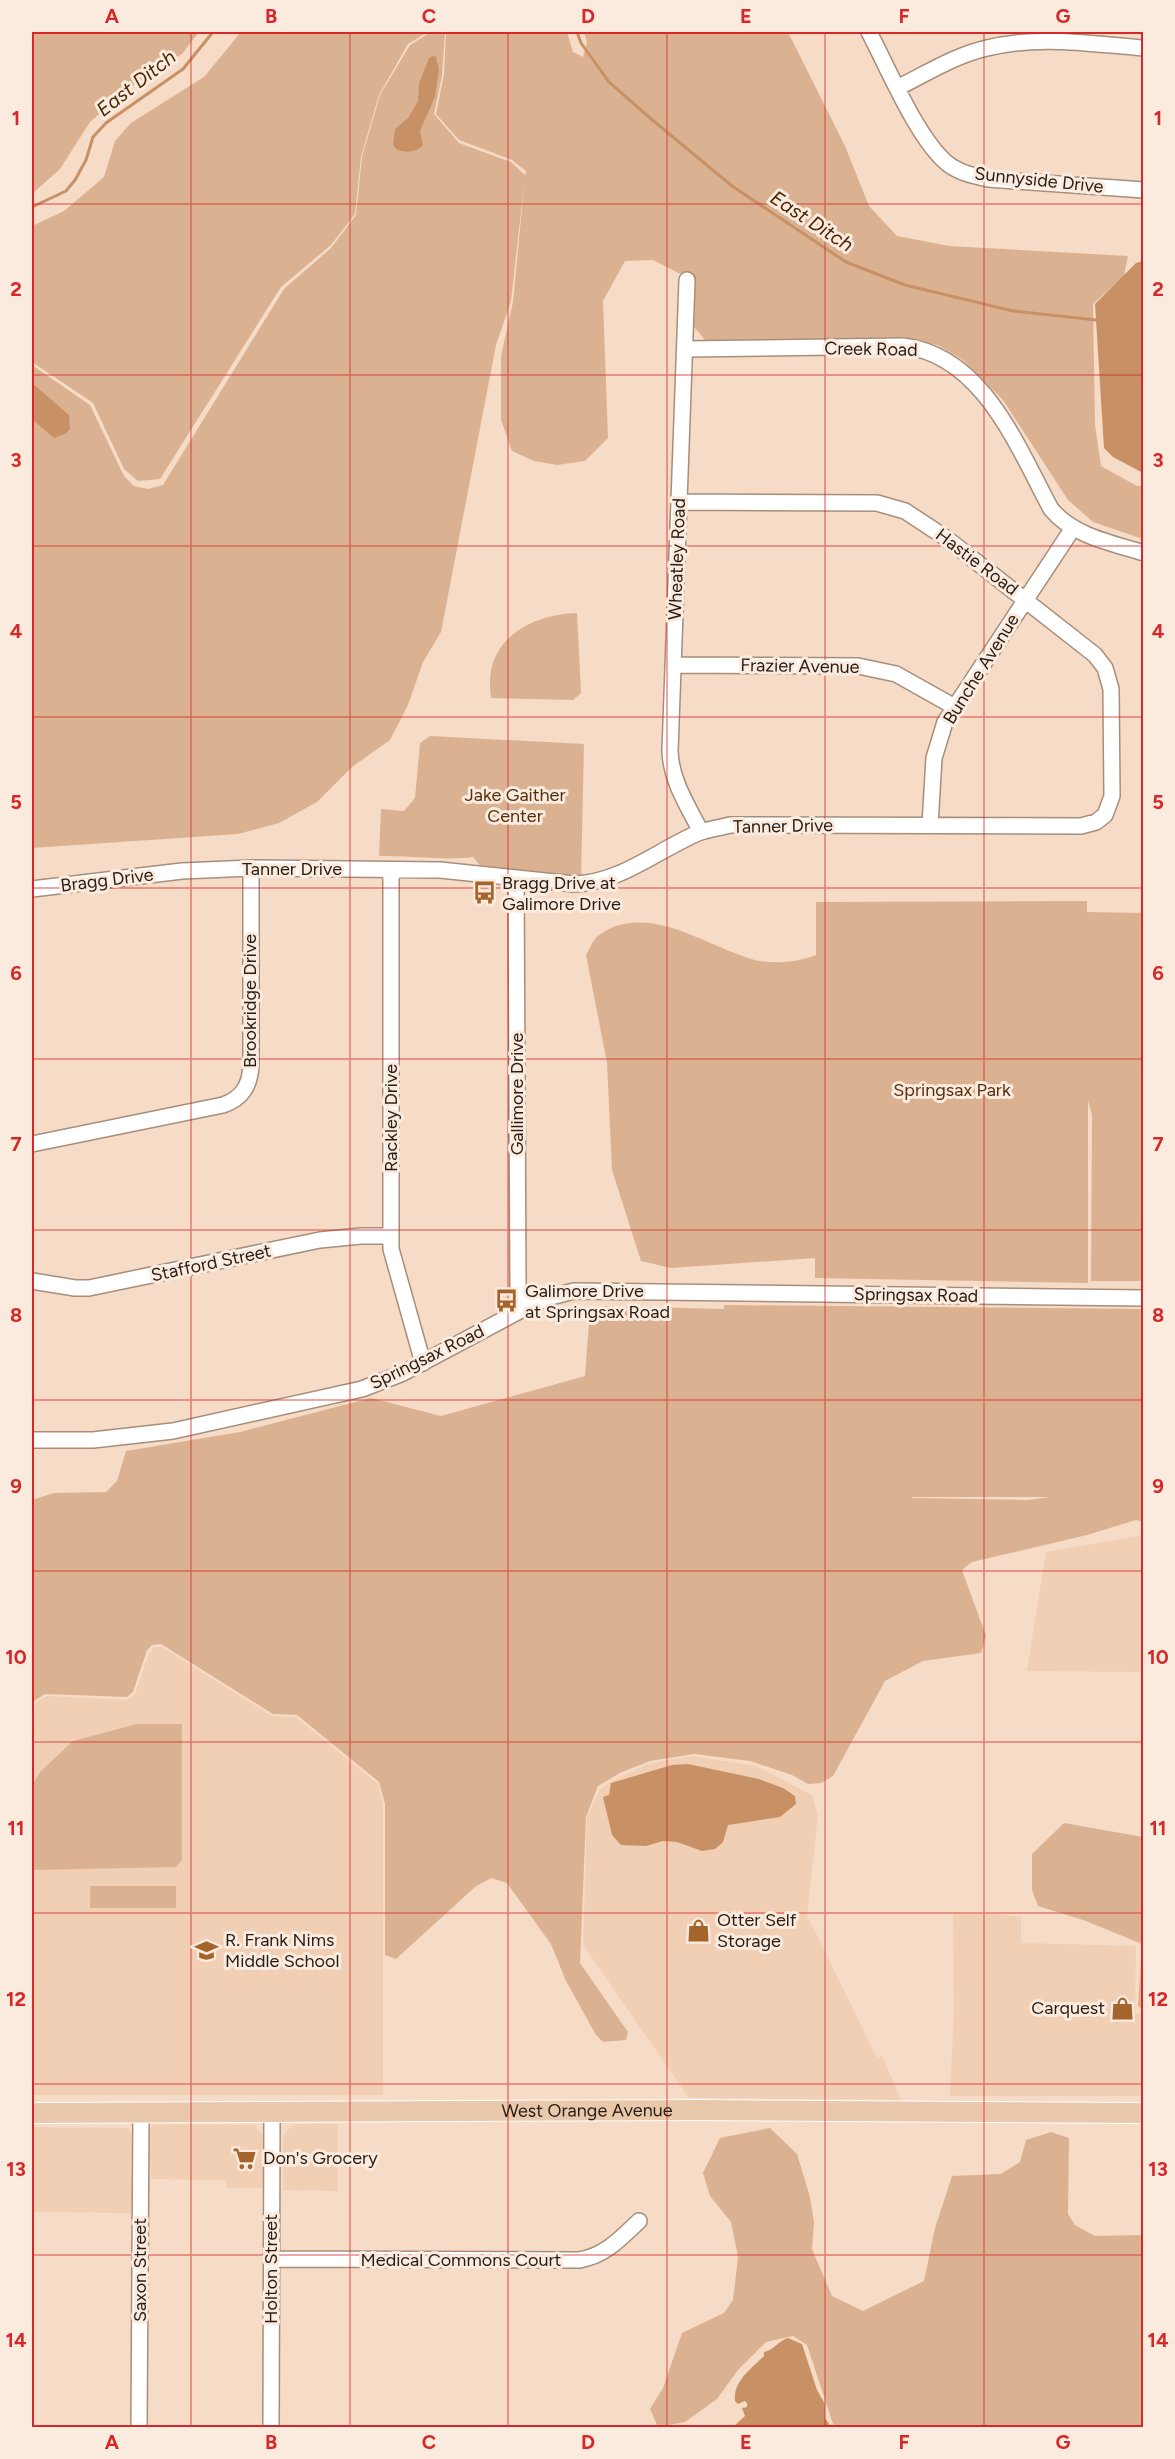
<svg xmlns="http://www.w3.org/2000/svg" width="1175" height="2459" font-family="Figtree,sans-serif">
<style>
.built{fill:#f0cfb4}
.green{fill:#dbb291;fill-rule:evenodd}
.water{fill:#c89165}
.lines{fill:none;stroke-linecap:round;stroke-linejoin:round}
.stream{stroke:#c89165;stroke-width:3}
.minor-casing{stroke:#a88e7a;stroke-width:18}
.major-casing{stroke:#fff;stroke-width:22}
.minor{stroke:#fff;stroke-width:15}
.major{stroke:#eac8ac;stroke-width:20}
.grid{fill:none;stroke:#d62828;stroke-width:1.5;stroke-opacity:0.55}
.labels{text-anchor:middle;dominant-baseline:central;stroke-width:6;stroke-linejoin:round;paint-order:stroke}
.street-label{font-size:18px;fill:#271d15;stroke:#fbeade}
.park-label{font-size:18px;fill:#55300d;stroke:#fbeade}
.poi-label{font-size:18px;fill:#271d15;stroke:#fbeade;text-anchor:start}
.water-label{font-size:20px;font-style:italic;fill:#4c2803;stroke:#fbeade}
.neatline{fill:none;stroke:#d62828;stroke-width:2}
.grid-label{font-size:20px;text-anchor:middle;font-weight:bold;fill:#d62828}
</style>
<rect width="100%" height="100%" fill="#f6dbc6"/>
<!-- built -->
<path class="built" d="M1143 1535V1672L1027 1671 1046 1552Z
M154 1647H162L272 1716 296 1717 378 1784 383 1806V2095H32V1713L35 1710 36 1702 47 1696 127 1700 135 1694 149 1653Z
M692 1756 756 1766 812 1795 818 1815 807 1915 877 2058 882 2056 901 2100 689 2098 583 1945 587 1818 600 1789 619 1777 651 1763Z
M953 1914H997L1021 1917V1943L1136 1946 1135 2013 1143 2014V2096H950L954 2008Z
M153 2124 255 2125 264 2136V2188H227L226 2180 151 2179 148 2131Z
M297 2124H338V2191L283 2190V2136L291 2126Z
M32 2127 129 2128 131 2133 132 2213 32 2212Z"/>
<!-- green -->
<path class="green" d="M32 32H199L182 54 128 89 90 122 60 169 32 194Z
M241 32H428L408 44 379 95 361 157 355 214 331 245 281 287 160 479 138 481 124 469 93 403 32 362V226L64 211 104 177 115 141 131 123 204 77Z
M431 32H445L442 76 434 114 459 143 511 162 525 175 526 171 512 160 459 140 436 114 444 74 446 32H567L573 52 583 57 587 42 584 32H788L845 146 869 206 897 236 949 246 1128 256 1124 276 1093 304 1095 425 1101 466 1137 486H1143V539L1093 522 1068 500 1003 400 963 360 938 345 903 340 706 341 694 327V281L653 260 625 261 603 301 608 438 585 461 557 465 534 461 512 451 501 420V356L513 302 525 176 511 301 496 345 441 632 423 662 408 705 390 740 352 767 317 802 279 823 238 834 32 848V365L90 405 124 476 134 486 148 489 163 485 284 289 331 248 356 215 362 157 380 95 410 45Z
M577 613 581 693 573 700 491 698C490 688 489 677 492 666 503 629 542 614 577 613Z
M430 736 584 744 581 878 482 868 473 857C442 861 411 855 379 856L381 809 404 811 415 798 420 743Z
M1087 901V912L1143 913V1281H1091L1092 1116 1088 1100V1283L815 1278V1258L671 1268 641 1261 612 1170 607 1063 586 955C590 949 593 939 599 935 645 902 702 943 748 958 768 965 796 963 816 955V902Z
M724 1305 1143 1309V1522L1136 1520 1087 1535 972 1562 962 1570 986 1636 981 1653 923 1661 885 1681 833 1776 821 1783 808 1784 792 1775 750 1761 694 1754 650 1761 620 1773 598 1786 586 1817 580 1963 628 2032 626 2040 603 2042 596 2035 566 1981 551 1944 507 1883 491 1878 475 1887 396 1959 385 1955V1804L379 1782 297 1715 273 1714 161 1644 152 1645 147 1650 133 1692 127 1697 45 1694 34 1701 32 1711V1500L54 1493 106 1492 117 1481 126 1451 240 1432 371 1398 441 1416 585 1376 589 1323 603 1306 724 1309ZM1050 1497 1028 1500 912 1498V1497Z
M137 1724H182V1860L176 1867 32 1870V1785L41 1771 73 1741Z
M1064 1823 1143 1837V2010L1138 2006 1142 1944 1086 1921 1038 1906 1032 1890V1854Z
M90 1886H176V1908H90Z
M770 2128 797 2154 810 2197 814 2223 812 2249 832 2296 863 2311 924 2281 935 2228 952 2176 1001 2174 1020 2162 1026 2140 1051 2132 1069 2138 1068 2214 1075 2225 1095 2236 1143 2235V2427H834L807 2345 793 2336 766 2342 738 2370 717 2399 685 2422 658 2427 650 2409 663 2388 682 2333 724 2313 733 2300 738 2257 731 2222 710 2196 703 2173 720 2138Z"/>
<!-- water -->
<path class="water" d="M433 56 436 57 439 70 435 97 420 131 423 145C416 153 405 153 396 149L393 145 395 129 408 118 418 101 419 83 429 58Z
M1143 261H1144L1143 473 1113 457 1104 448 1095 304 1136 263Z
M32 383 69 415 70 429 65 434 54 438 32 419Z
M688 1764 759 1779 783 1788 795 1796 796 1804 780 1817 728 1825 723 1842 715 1849 702 1851 677 1842 663 1841 646 1846 621 1845 612 1835 603 1797 609 1795 611 1783 672 1765Z
M788 2338 802 2344 817 2390 825 2404V2418L831 2427H733L745 2416 742 2408 747 2407V2403L745 2401 738 2404 735 2401C733 2381 751 2369 764 2356V2352C774 2350 778 2341 788 2338Z"/>
<g class="lines">
<!-- stream -->
<path class="stream" d="M577 32 581 43 609 82 650 118 732 186 846 262 905 285 1013 311 1096 320
M32 207 66 191 75 180 86 160 93 137 106 123 183 69 213 32"/>
<defs>
<path id="minor" d="M869 32C888 68 918 140 948 164 960 173 974 176 988 179L1144 190
M899 87C927 73 956 55 987 48 1039 35 1091 44 1144 48
M687 280 670 751C671 781 688 806 701 832
M685 349 903 346C983 355 1018 448 1051 509 1073 536 1112 543 1144 553
M673 665 858 666 896 674 953 706
M930 825 934 758 945 722 1073 528
M391 870V1249L423 1363
M516 878 518 1286 525 1308
M32 889 182 871 251 868 440 870 574 884C620 883 656 851 698 833 708 829 719 828 730 825L1081 826 1096 822 1105 815 1112 796 1111 689 1105 668 1095 655 946 538 905 511 877 503 679 502
M32 1144 223 1105C243 1098 250 1085 251 1065V868
M32 1281 75 1288H89L320 1240 361 1236H391
M32 1440H93L173 1431 362 1389 403 1373 525 1308 547 1298 574 1291 1144 1298
M271 2259 579 2260C605 2256 621 2238 639 2221
M139 2428 141 2112
M271 2428 272 2111"/>
<g id="major">
<path id="s1" d="M32 2113 700 2110 1144 2113"/>
</g>
</defs>
<!-- minor casing -->
<use href="#minor" class="minor-casing"/>
<!-- major casing -->
<use href="#major" class="major-casing"/>
<!-- minor -->
<use href="#minor" class="minor"/>
<!-- major -->
<use href="#major" class="major"/>
</g>
<!-- grid -->
<path class="grid" d="M191 32V2428M350 32V2428M508 32V2428M667 32V2428M825 32V2428M984 32V2428M32 204H1144M32 375H1144M32 546H1144M32 717H1144M32 888H1144M32 1059H1144M32 1230H1144M32 1400H1144M32 1571H1144M32 1742H1144M32 1913H1144M32 2084H1144M32 2255H1144"/>
<!-- icons -->
<defs>
<symbol id="bus-bare" viewBox="-9 -9 18 18"><path d="M-5-6H5V4H4V6H2V4H-2V6H-4V4H-5ZM-3.5-4V0h7V-4ZM-3.5 1.2v1.5H-2V1.2ZM2 1.2v1.5H3.5V1.2Z" fill="#a3652b" stroke="#fbeade" stroke-width="2.5" paint-order="stroke"/></symbol>
<symbol id="shop-bare" viewBox="-9 -9 18 18"><path d="M-5-2.5h2.3a2.7 3.5 0 0 1 5.4 0H5L5.5 6h-11ZM-1.5-2.5h3a1.5 2.3 0 0 0-3 0Z" fill="#a3652b" stroke="#fbeade" stroke-width="2.5" paint-order="stroke"/></symbol>
<symbol id="school-bare" viewBox="-9 -9 18 18"><path d="M0-5L7-2L0 1L-7-2ZM-4 1L0 2.5L4 1V4Q0 6-4 4Z" fill="#a3652b" stroke="#fbeade" stroke-width="2.5" paint-order="stroke"/></symbol>
<symbol id="supermarket-bare" viewBox="-9 -9 18 18"><path d="M-6-5.5h2.5l.6 2H6L4.5 2H-2.5L-4.4-4H-6ZM-1.5 3.2a1.3 1.3 0 1 0 .1 0ZM3 3.2a1.3 1.3 0 1 0 .1 0Z" fill="#a3652b" stroke="#fbeade" stroke-width="2.5" paint-order="stroke"/></symbol>
</defs>
<g fill-rule="evenodd">
<use href="#bus-bare" x="468" y="876" width="33" height="33"/>
<use href="#bus-bare" x="490" y="1284" width="33" height="33"/>
<use href="#shop-bare" x="682" y="1914" width="33" height="33"/>
<use href="#school-bare" x="190" y="1934" width="33" height="33"/>
<use href="#shop-bare" x="1106" y="1992" width="33" height="33"/>
<use href="#supermarket-bare" x="228" y="2142" width="33" height="33"/>
</g>
<g class="labels">
<!-- street labels -->
<g class="street-label">
<text transform="translate(1039 180) rotate(6)">Sunnyside Drive</text>
<text transform="translate(871 349) rotate(1)">Creek Road</text>
<text transform="translate(677 559) rotate(-88)">Wheatley Road</text>
<text transform="translate(977 562) rotate(37)">Hastie Road</text>
<text transform="translate(800 666) rotate(1)">Frazier Avenue</text>
<text transform="translate(981 669) rotate(-58)">Bunche Avenue</text>
<text transform="translate(783 826) rotate(-1)">Tanner Drive</text>
<text x="292" y="869">Tanner Drive</text>
<text transform="translate(107 880) rotate(-7)">Bragg Drive</text>
<text transform="translate(250 1001) rotate(-90)">Brookridge Drive</text>
<text transform="translate(517 1094) rotate(-90)">Gallimore Drive</text>
<text transform="translate(391 1118) rotate(-90)">Rackley Drive</text>
<text transform="translate(211 1263) rotate(-12)">Stafford Street</text>
<text transform="translate(916 1295) rotate(1)">Springsax Road</text>
<text transform="translate(427 1357) rotate(-26)">Springsax Road</text>
<text stroke="none"><textPath href="#s1" startOffset="555">West Orange Avenue</textPath></text>
<text x="461" y="2260">Medical Commons Court</text>
<text transform="translate(271 2269) rotate(-90)">Holton Street</text>
<text transform="translate(140 2270) rotate(-90)">Saxon Street</text>
</g>
<!-- park labels -->
<g class="park-label">
<text x="515" y="795">Jake Gaither<tspan x="515" dy="21">Center</tspan></text>
<text x="952" y="1090">Springsax Park</text>
</g>
<!-- poi labels -->
<g class="poi-label">
<text x="502" y="883">Bragg Drive at<tspan x="502" dy="21">Galimore Drive</tspan></text>
<text x="525" y="1291">Galimore Drive<tspan x="525" dy="21">at Springsax Road</tspan></text>
<text x="717" y="1920">Otter Self<tspan x="717" dy="21">Storage</tspan></text>
<text x="225" y="1940">R. Frank Nims<tspan x="225" dy="21">Middle School</tspan></text>
<text x="1105" y="2008" text-anchor="end">Carquest</text>
<text x="263" y="2158">Don's Grocery</text>
</g>
<!-- water labels -->
<g class="water-label">
<text transform="translate(136 83) rotate(-38)">East Ditch</text>
<text transform="translate(812 221) rotate(33)">East Ditch</text>
</g>
</g>
<!-- border -->
<rect width="1175" height="2459" fill="none" stroke="#fbeade" stroke-width="66"/>
<rect x="33" y="33" width="1109" height="2393" class="neatline"/>
<g class="grid-label">
<text x="112" y="23">A</text>
<text x="271" y="23">B</text>
<text x="429" y="23">C</text>
<text x="588" y="23">D</text>
<text x="746" y="23">E</text>
<text x="904" y="23">F</text>
<text x="1063" y="23">G</text>
<text x="16" y="125">1</text>
<text x="1158" y="125">1</text>
<text x="16" y="296">2</text>
<text x="1158" y="296">2</text>
<text x="16" y="467">3</text>
<text x="1158" y="467">3</text>
<text x="16" y="638">4</text>
<text x="1158" y="638">4</text>
<text x="16" y="809">5</text>
<text x="1158" y="809">5</text>
<text x="16" y="980">6</text>
<text x="1158" y="980">6</text>
<text x="16" y="1151">7</text>
<text x="1158" y="1151">7</text>
<text x="16" y="1322">8</text>
<text x="1158" y="1322">8</text>
<text x="16" y="1493">9</text>
<text x="1158" y="1493">9</text>
<text x="16" y="1664">10</text>
<text x="1158" y="1664">10</text>
<text x="16" y="1835">11</text>
<text x="1158" y="1835">11</text>
<text x="16" y="2006">12</text>
<text x="1158" y="2006">12</text>
<text x="16" y="2176">13</text>
<text x="1158" y="2176">13</text>
<text x="16" y="2347">14</text>
<text x="1158" y="2347">14</text>
<text x="112" y="2449">A</text>
<text x="271" y="2449">B</text>
<text x="429" y="2449">C</text>
<text x="588" y="2449">D</text>
<text x="746" y="2449">E</text>
<text x="904" y="2449">F</text>
<text x="1063" y="2449">G</text>
</g>
</svg>
